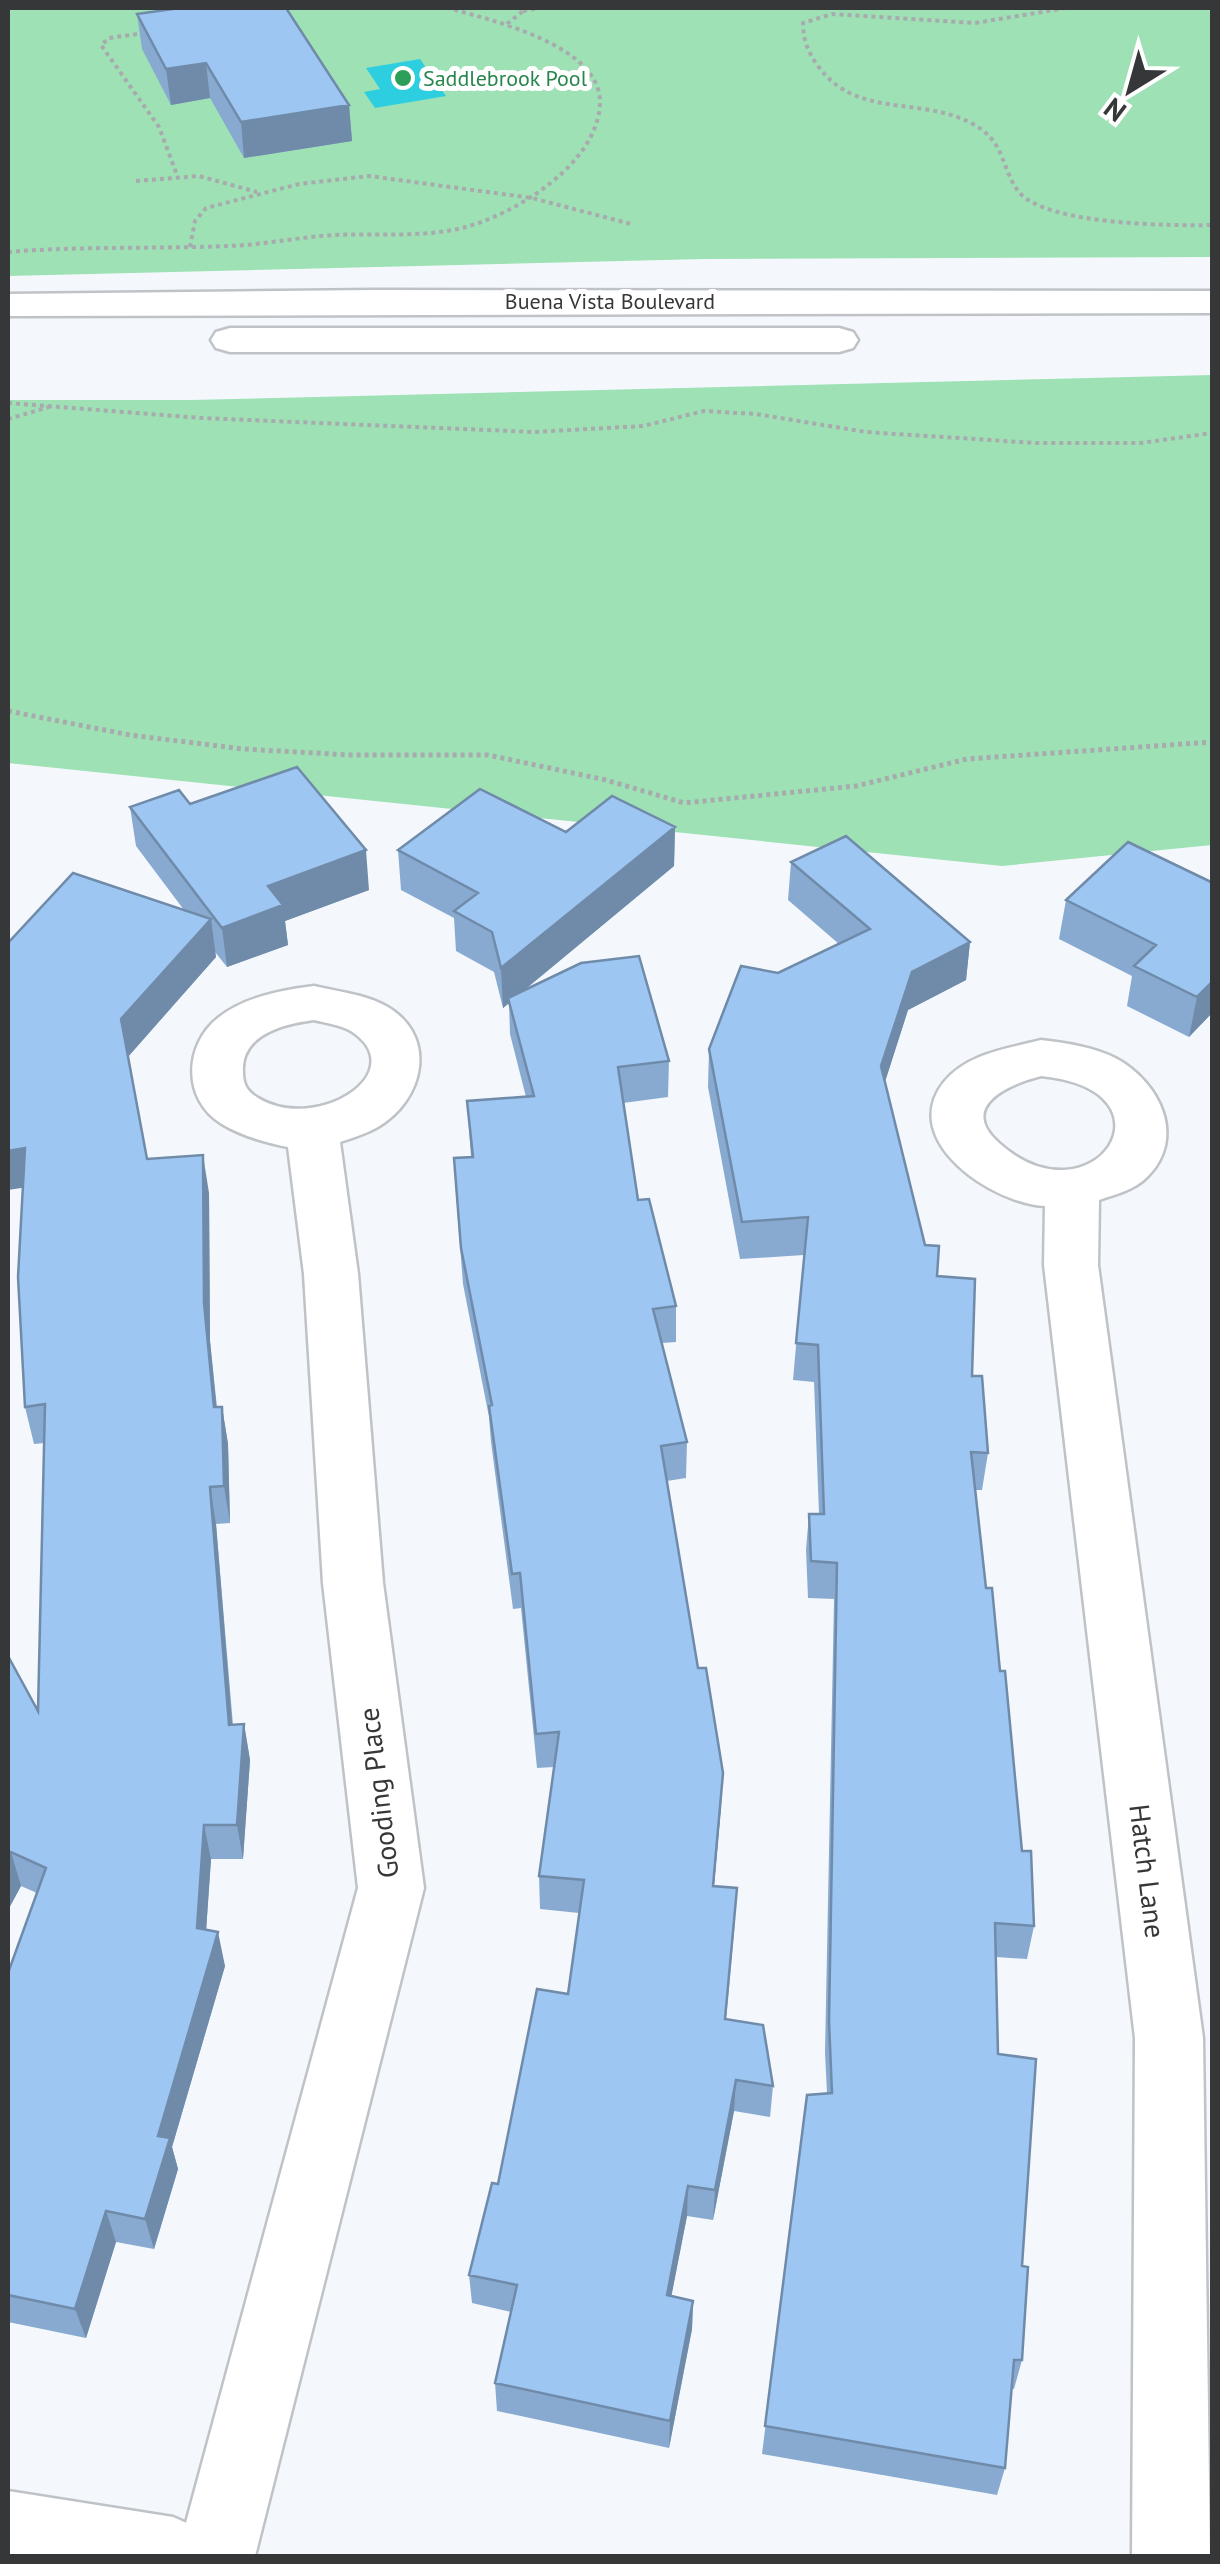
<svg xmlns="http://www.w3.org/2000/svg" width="1220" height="2564" font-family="'PT Sans',sans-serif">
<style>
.green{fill:#9ee1b5}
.water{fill:#2ecee1}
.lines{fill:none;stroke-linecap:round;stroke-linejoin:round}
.street-casing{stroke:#bfc3c7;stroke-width:5}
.secondary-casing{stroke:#bfc3c7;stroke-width:5}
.path-far1{stroke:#a8abae;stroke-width:4;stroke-dasharray:4 4;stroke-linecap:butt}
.path{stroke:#a8abae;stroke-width:5;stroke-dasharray:4 4;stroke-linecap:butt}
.street{fill:#fff;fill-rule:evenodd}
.secondary{fill:#fff;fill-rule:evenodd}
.wall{fill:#88aad0}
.shaded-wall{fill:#6f8ba9}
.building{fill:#9ec6f2;stroke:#6f8ba9;stroke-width:2.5}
.leisure-dot{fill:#2e9e5b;stroke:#fff;stroke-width:4}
.labels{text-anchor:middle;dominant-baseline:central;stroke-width:10;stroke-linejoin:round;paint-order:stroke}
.far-leisure-label{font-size:22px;fill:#27864d;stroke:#fff;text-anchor:start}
.far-street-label{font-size:22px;fill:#363739;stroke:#fff}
.street-label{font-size:28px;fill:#363739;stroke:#fff}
</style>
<rect width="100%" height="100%" fill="#f4f8fd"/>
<!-- green -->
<path class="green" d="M8 8H1212V257L704 259 8 276Z
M1212 375V845L1002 866 8 763V400H191Z"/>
<!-- water -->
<path class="water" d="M420 59 446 96 375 108 364 92 380 89 366 68Z"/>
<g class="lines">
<defs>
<path id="street" d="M314 986C335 991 362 994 382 1004 439 1032 426 1100 376 1128 365 1134 352 1138 340 1142L358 1274 383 1583 424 1888 255 2556H177L358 1888 323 1583 304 1274 288 1147C267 1143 240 1135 222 1124 182 1100 184 1045 218 1018 244 997 282 990 314 986ZM314 1020C326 1023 341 1025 351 1031 414 1072 317 1134 258 1098 248 1092 243 1085 243 1073 240 1035 283 1024 314 1020Z
M1041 1040C1066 1043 1095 1047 1117 1059 1160 1083 1186 1137 1148 1176 1135 1190 1116 1194 1099 1200L1098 1265 1203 2038 1210 2556H1132L1135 2038 1044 1265 1045 1206C994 1204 897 1141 944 1082 968 1053 1007 1049 1041 1040ZM1041 1076C1184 1090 1093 1227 999 1143 957 1106 1010 1084 1041 1076Z"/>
<path id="secondary" d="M376 290 1212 291V313L8 316V294Z
M230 328H839L853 332 858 340 853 348 839 352H230L216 348 211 340 216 332Z
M8 2491 173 2517 200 2529 212 2556H8Z"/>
</defs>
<!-- street casing -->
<use href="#street" class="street-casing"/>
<!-- secondary casing -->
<use href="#secondary" class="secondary-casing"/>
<!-- path-far1 -->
<path class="path-far1" d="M1066 8 975 23 832 14 803 23C803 40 808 52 818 66 856 119 919 96 971 123 1006 141 1000 166 1018 191 1044 225 1171 226 1212 225
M523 11 539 8
M507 24 523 11 520 8
M145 33 109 38 101 45 159 127 177 175
M136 181 199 176 257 192
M190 247 195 221 206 208 299 184 369 176 532 198 631 224
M8 252C81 246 155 249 228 246 263 245 298 237 334 235 376 233 420 238 462 228 514 215 599 164 600 102 600 45 491 20 448 8
M8 403 201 418 534 432 643 426 704 411 756 414 866 432 1036 443H1141L1212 433
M8 419 49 407"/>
<!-- path -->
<path class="path" d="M8 711 130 735 243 749 351 755H488L606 780 684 803 856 786 967 759 1212 742"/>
<!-- street -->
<use href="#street" class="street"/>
<!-- secondary -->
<use href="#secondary" class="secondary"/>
</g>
<!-- wall -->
<path class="wall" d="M137 14 349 105 352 141 244 158 210 98 171 105 142 49Z
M190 804 369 890 285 921 288 945 227 967 215 952 216 957 128 1056 147 1159 209 1193 210 1341 217 1407H222L228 1444 230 1523 216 1524 233 1725 244 1724 250 1760 243 1859H211L206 1930 225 1966 172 2147 178 2169 154 2249 116 2242 86 2338 8 2322V1973L37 1893 21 1886 8 1910V1656L38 1711 44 1443 34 1444 25 1407 18 1277 184 910 136 846 130 807Z
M675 827 674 866 524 990 669 1061 668 1097 623 1103 638 1200 676 1306V1342L662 1343 687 1442 686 1478 667 1481 721 1806 714 1886 735 1921 726 2019 773 2086 770 2117 734 2111 713 2220 687 2216 671 2296 693 2301 692 2329 669 2448 497 2411 495 2383 511 2312 472 2303 469 2275 498 2184 568 1994 579 1913 540 1909 539 1876 554 1767 537 1768 521 1608 513 1609 491 1442 489 1417 463 1284 456 1194 454 1158 471 1157 467 1101 526 1097 510 1034 509 1003 503 1008 494 972 456 951 454 918 401 890 398 850 566 832Z
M791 862 970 942 966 980 908 1010 885 1081 925 1245 937 1276 972 1376 988 1453 982 1490H975L986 1588 1000 1671 1022 1851 1034 1926 1027 1959 996 1957 998 2054 1022 2266V2360L1014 2389H1012L1005 2468 997 2495 762 2454 807 2095 827 2093 825 2053 834 1599 808 1598 806 1550 809 1514H819L814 1382 793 1380 804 1255 740 1259 708 1087 709 1049 839 944 788 900Z
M1212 880V1013L1189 1037 1127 1006 1132 976 1059 939 1066 900 1211 882Z"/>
<!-- shaded-wall -->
<path class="shaded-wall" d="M206 63 210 98 171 105 166 69Z
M349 105 352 141 244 158 241 122Z
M675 827 674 866 510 1002 508 998 509 1003 503 1008 501 968Z
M366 850 369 890 285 921 288 945 227 967 222 928 268 886Z
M211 919 216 957 128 1057 121 1019Z
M970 942 966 980 908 1010 878 1104 881 1066 912 972Z
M1212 982V1013L1189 1037 1197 997Z
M25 1148 34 1186 8 1190V1151Z
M203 1155 209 1193 210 1341 220 1444 214 1407 204 1303Z
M222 1407 228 1444 230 1523 224 1486Z
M210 1487 216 1524 235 1760 229 1725Z
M244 1724 250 1760 243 1859 237 1825Z
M723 1773 721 1806 711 1919 713 1886Z
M204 1825 211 1859 204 1962 197 1928Z
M11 1852 21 1886 8 1910V1857Z
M218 1932 225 1966 172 2147 178 2169 154 2249 145 2219 158 2136Z
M736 2080 734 2111 713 2220 715 2190Z
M688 2186 687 2216 666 2324 667 2295Z
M106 2211 116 2242 86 2338 75 2309Z
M693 2301 692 2329 669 2448 670 2421Z"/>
<!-- building -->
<path class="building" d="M180 8H286L349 105 241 122 206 63 166 69 137 14Z
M297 767 366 850 268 886 283 905 222 928 130 807 179 790 190 804Z
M480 789 566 832 612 796 675 827 501 968 492 932 454 911 478 893 398 850Z
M846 836 970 942 912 972 881 1066 925 1245 939 1246 937 1276 975 1279 972 1376H982L988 1453 971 1452 986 1588H992L1000 1671H1005L1022 1851H1031L1034 1926 995 1923 998 2054 1036 2059 1022 2266 1028 2267 1022 2360H1014L1005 2468 765 2426 807 2095 832 2093 829 2021 837 1563 811 1561 809 1514H824L818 1345 796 1343 808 1217 742 1222 709 1049 741 966 778 973 870 929 791 862Z
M1128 842 1211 882 1212 880V982L1197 997 1134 966 1156 945 1066 900Z
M73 873 211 919 121 1019 147 1159 203 1155 204 1303 214 1407H222L224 1486 210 1487 229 1725 244 1724 237 1825H204L197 1928 218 1932 158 2136 170 2138 145 2219 106 2211 75 2309 8 2295V1973L46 1868 11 1852 8 1857V1656L38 1711 45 1404 25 1407 18 1277 25 1148 8 1151V943Z
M639 956 669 1061 618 1067 638 1200 649 1199 676 1306 653 1309 687 1442 661 1446 698 1668H706L723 1773 713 1886 737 1888 725 2019 763 2025 773 2086 736 2080 715 2190 688 2186 667 2295 693 2301 670 2421 495 2383 517 2285 469 2275 492 2183 498 2184 537 1989 568 1994 584 1880 539 1876 559 1732 536 1734 520 1573 512 1574 489 1406 492 1405 461 1248 454 1158 473 1157 467 1101 534 1096 508 998 581 963Z"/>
<!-- markers -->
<circle class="leisure-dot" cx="403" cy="78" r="10"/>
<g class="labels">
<!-- far-leisure labels -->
<g class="far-leisure-label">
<text x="423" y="78">Saddlebrook Pool</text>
</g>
<!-- far-street labels -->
<g class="far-street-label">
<text x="610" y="301">Buena Vista Boulevard</text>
</g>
<!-- street labels -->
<g class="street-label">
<text transform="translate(378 1793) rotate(-97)">Gooding Place</text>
<text transform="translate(1148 1871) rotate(83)">Hatch Lane</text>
</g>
</g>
<!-- border -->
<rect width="1220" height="2564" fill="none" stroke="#363739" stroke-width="20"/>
<!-- north arrow -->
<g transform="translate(1130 90) rotate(217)" stroke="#ffffff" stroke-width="8" paint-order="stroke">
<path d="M0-8L18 38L0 25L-18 38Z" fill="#363739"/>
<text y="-15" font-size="28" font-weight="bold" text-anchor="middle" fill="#363739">N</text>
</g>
</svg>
